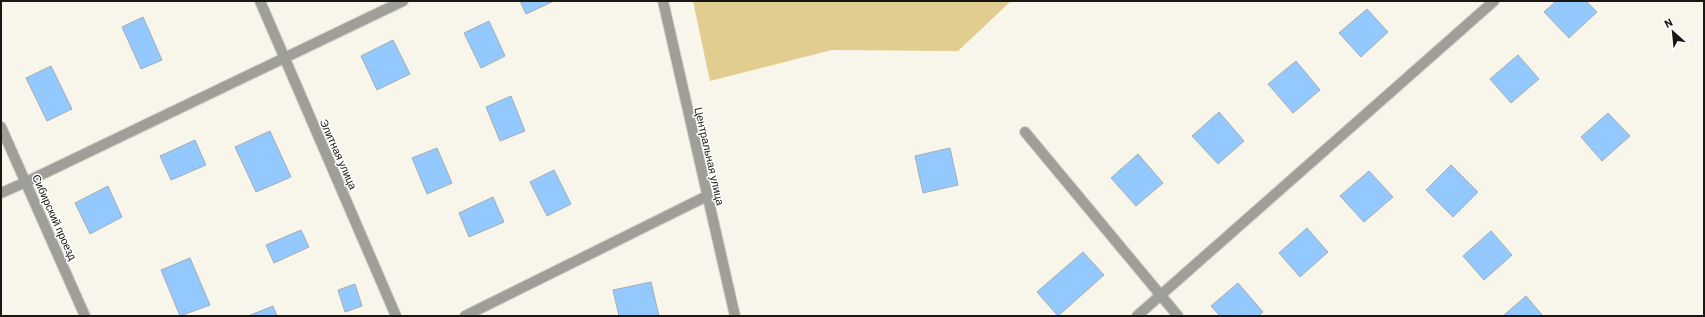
<svg xmlns="http://www.w3.org/2000/svg" width="1705" height="317" font-family="Barlow,sans-serif">
<style>
.green{fill:#e1cd8f}
.building{fill:#93c9fe;stroke:#a5adb4}
.lines{fill:none;stroke-linecap:round;stroke-linejoin:round}
.service-casing{stroke:#d4d1c8;stroke-width:12}
.minor-casing{stroke:#d4d1c8;stroke-width:12}
.service{stroke:#9f9e99;stroke-width:10}
.minor{stroke:#9f9e99;stroke-width:10}
.labels{text-anchor:middle;dominant-baseline:central;stroke-width:3;stroke-linejoin:round;paint-order:stroke}
.street-label{font-size:11px;fill:#181713;stroke:#fff}
</style>
<rect width="100%" height="100%" fill="#f8f5eb"/>
<!-- green -->
<path class="green" d="M693 1H1011L958 51 832 50 710 81Z"/>
<!-- building -->
<path class="building" d="M520 1H554L526 14Z
M1556 1H1586L1597 12 1569 38 1544 12Z
M1367 9 1388 32 1361 57 1339 33Z
M143 17 162 60 141 69 122 27Z
M489 21 505 56 481 68 464 33Z
M393 40 410 74 377 90 361 56Z
M1518 55 1539 79 1511 103 1490 79Z
M1296 61 1320 90 1293 113 1268 84Z
M51 66 72 109 47 121 26 78Z
M511 96 525 131 500 141 486 107Z
M1219 112 1244 141 1218 164 1192 136Z
M1608 113 1630 136 1602 161 1581 137Z
M270 131 291 177 256 192 235 147Z
M195 140 206 165 171 180 160 156Z
M437 148 452 183 427 194 412 158Z
M950 148 958 185 923 193 915 156Z
M1138 154 1163 183 1136 206 1111 178Z
M1451 165 1478 192 1453 217 1426 190Z
M554 170 571 204 547 216 530 182Z
M1369 171 1393 197 1364 222 1340 196Z
M108 186 122 217 90 234 75 203Z
M493 197 504 222 469 237 459 213Z
M1307 228 1328 252 1300 277 1279 253Z
M301 230 309 247 274 263 266 245Z
M1491 231 1512 255 1484 280 1463 256Z
M1083 252 1104 275 1058 316 1037 292Z
M190 258 210 305 180 316 161 270Z
M651 282 659 316H619L613 290Z
M1238 283 1263 312 1258 316H1220L1211 306Z
M355 284 362 306 345 312 338 290Z
M1526 296 1543 316H1503Z
M273 306 277 316H248Z"/>
<g class="lines">
<defs>
<path id="service" d="M1025 132 1178 316
M1137 316 1494 1"/>
<path id="minor" d="M260 1 396 316
M663 1 735 316
M1 127 85 316
M1 193 26 182 403 1
M465 316 707 196"/>
</defs>
<!-- service casing -->
<use href="#service" class="service-casing"/>
<!-- minor casing -->
<use href="#minor" class="minor-casing"/>
<!-- service -->
<use href="#service" class="service"/>
<!-- minor -->
<use href="#minor" class="minor"/>
</g>
<g class="labels">
<!-- street labels -->
<g class="street-label">
<text transform="translate(339 154) rotate(66)">Элитная улица</text>
<text transform="translate(710 156) rotate(77)">Центральная улица</text>
<text transform="translate(55 217) rotate(66)">Сибирский проезд</text>
</g>
</g>
<!-- border -->
<rect width="1705" height="317" fill="none" stroke="#181713" stroke-width="4"/>
<!-- north arrow -->
<g transform="translate(1673 32) rotate(333)" stroke="#ffffff" stroke-width="3" paint-order="stroke">
<path d="M0-3L7 15L0 10L-7 15Z" fill="#181713"/>
<text y="-6" font-size="11" font-weight="bold" text-anchor="middle" fill="#181713">N</text>
</g>
</svg>
